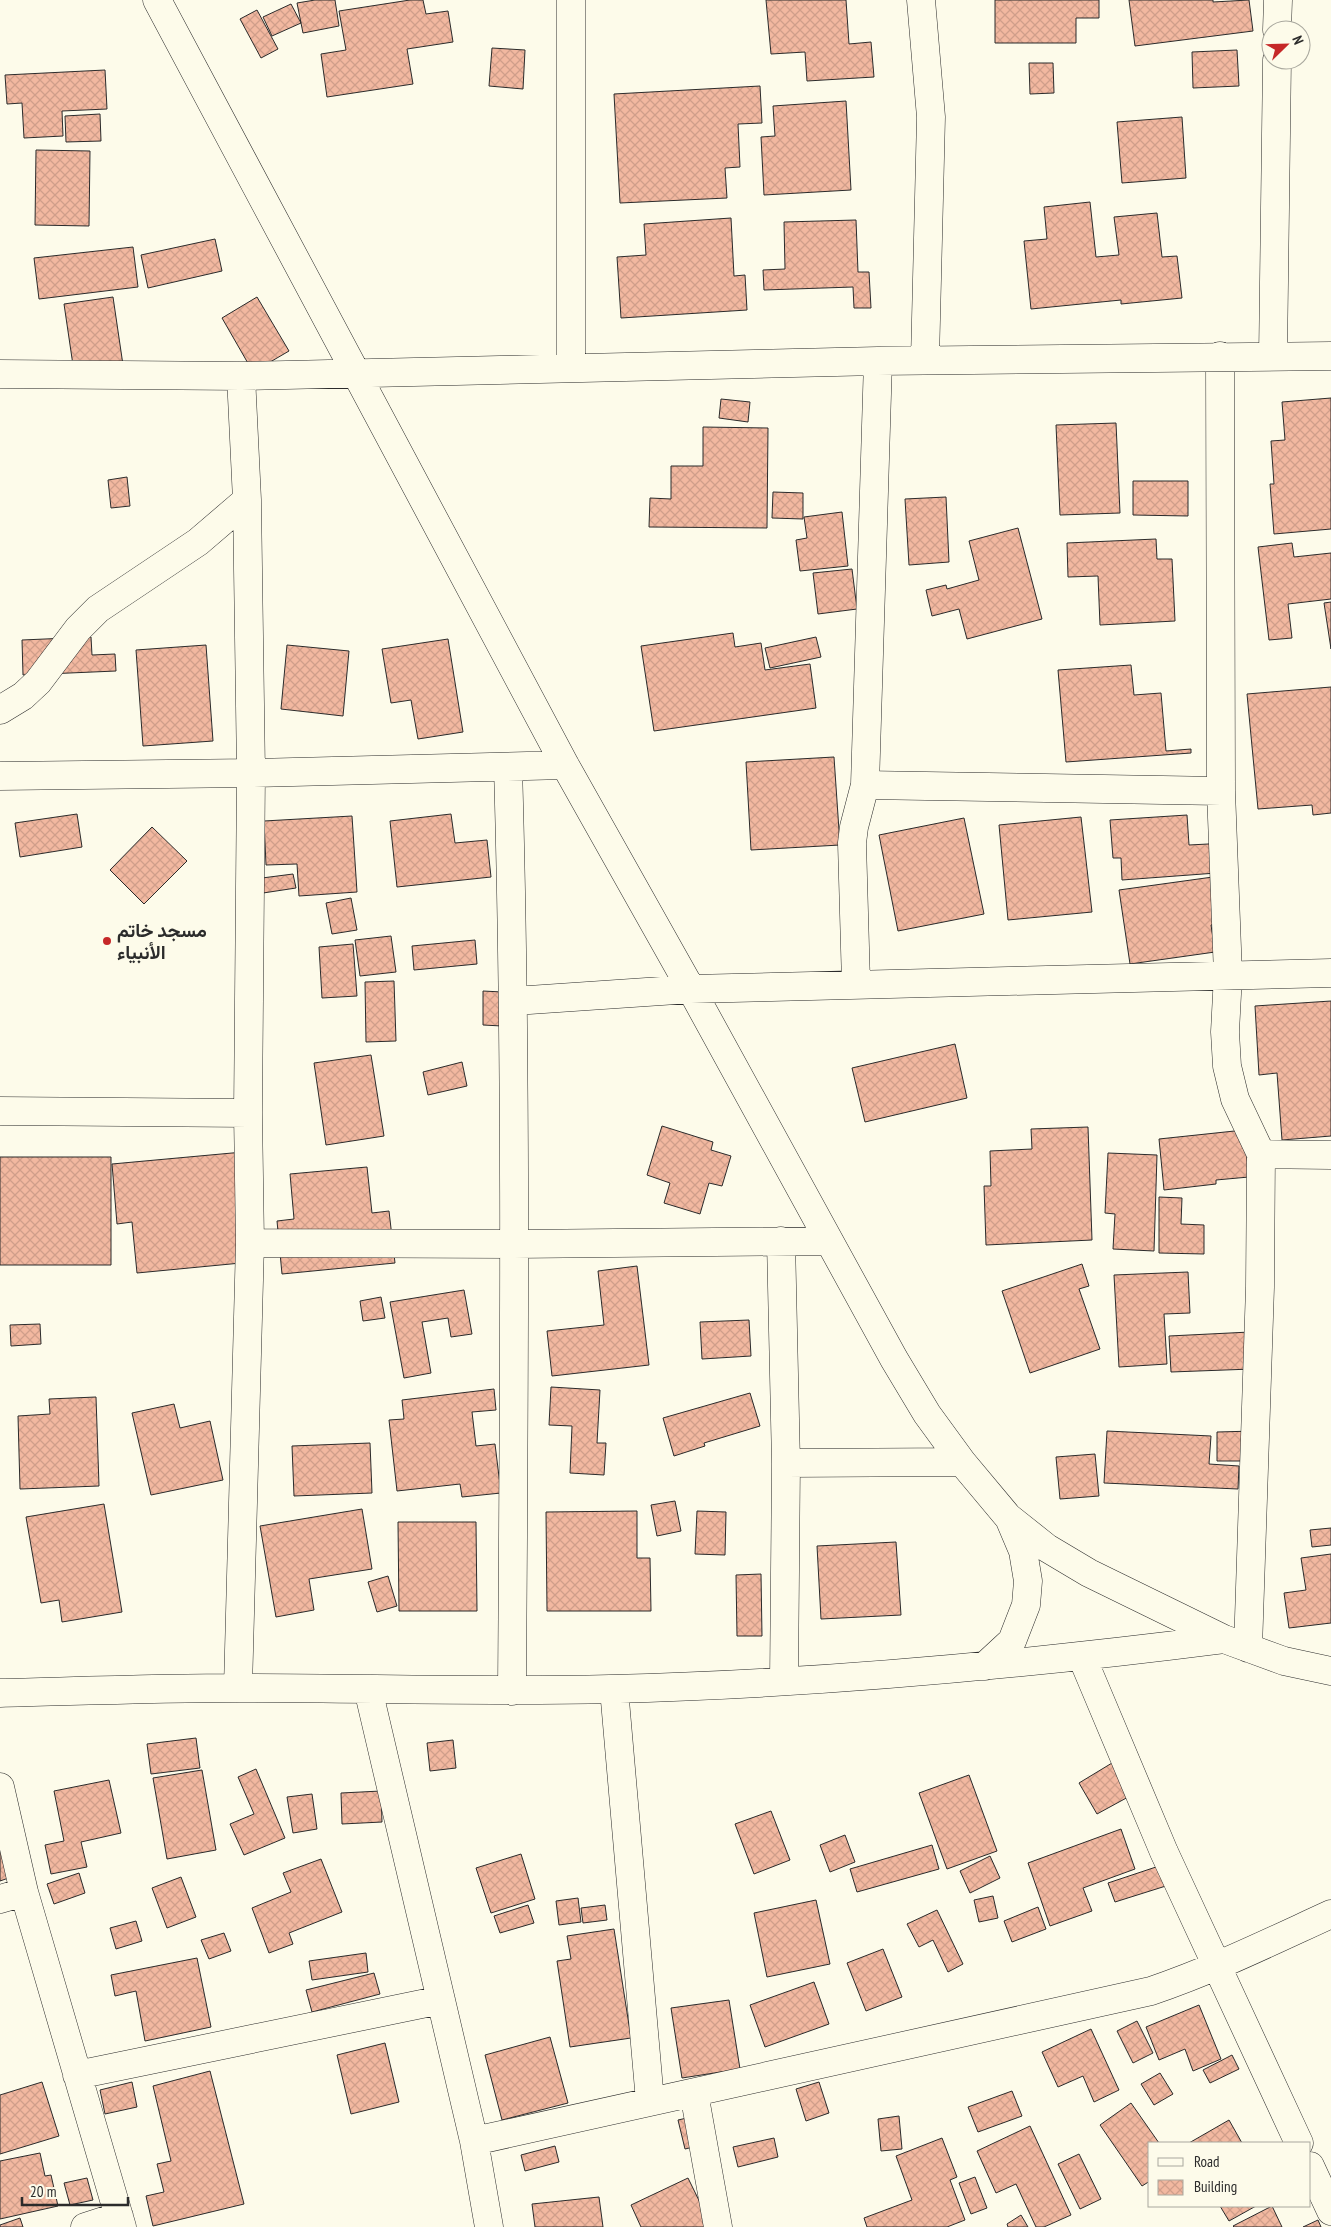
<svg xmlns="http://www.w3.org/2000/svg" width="1331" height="2227" font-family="'PT Sans Narrow',Vazirmatn,sans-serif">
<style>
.building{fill:url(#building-cross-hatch);stroke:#2b2b2b}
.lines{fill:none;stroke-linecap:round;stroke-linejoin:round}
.minor-casing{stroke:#2b2b2b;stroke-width:29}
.minor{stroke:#fdfbea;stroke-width:28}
.poi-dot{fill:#c62828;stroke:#fdfbea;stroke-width:2}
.labels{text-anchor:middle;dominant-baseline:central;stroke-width:4;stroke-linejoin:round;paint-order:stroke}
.poi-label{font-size:19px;font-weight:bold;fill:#2b2b2b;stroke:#fdfbea;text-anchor:start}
</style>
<defs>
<pattern id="building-cross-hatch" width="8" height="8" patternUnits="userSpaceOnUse" patternTransform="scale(1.25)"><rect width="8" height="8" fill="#f2b8a0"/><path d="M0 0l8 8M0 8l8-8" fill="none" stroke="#d09e8a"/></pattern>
</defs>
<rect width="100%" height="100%" fill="#fdfbea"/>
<!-- building -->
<path class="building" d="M315 0H335L339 26 303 33 297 3Z
M410 0H423L426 14 448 11 453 42 407 49 413 84 327 97 321 54 346 50 339 11Z
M766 0H846L849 44 871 42 874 77 807 81 805 52 771 54Z
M995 0H1099V18H1076V43H995Z
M1129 0H1213V2L1249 0 1253 31 1135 46Z
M291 4 301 23 272 36 263 17Z
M257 10 278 49 261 58 240 19Z
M492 48 525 50 523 89 489 86Z
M1237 50 1239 86 1193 88 1192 52Z
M1029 63H1053L1054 93 1030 94Z
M105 70 107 109 62 111 63 136 24 138 22 103 7 104 5 75Z
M760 86 762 123 738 124 740 167 725 168 727 198 620 203 614 94Z
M846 101 851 190 764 195 761 137 775 136 773 106Z
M100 114 101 141 66 142 65 116Z
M1182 117 1186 178 1122 183 1117 122Z
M36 150 90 151 89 226 35 225Z
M1090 202 1096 257 1119 255 1114 217 1157 213 1162 257 1177 256 1182 298 1121 304V300L1031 309 1024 241 1047 239 1044 207Z
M731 218 734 276 745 275 747 310 621 318 617 257 646 255 644 224Z
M856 220 858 272H869L871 308H854L853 287 764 290 763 270 785 269 784 222Z
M215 239 222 271 148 288 141 255Z
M133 247 138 287 39 299 34 258Z
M113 297 123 365 74 372 64 304Z
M257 297 289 351 253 372 222 318Z
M1331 398V529L1274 534 1270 484H1274L1271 441 1285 440 1282 402Z
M721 399 750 402 748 422 719 418Z
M1116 423 1120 513 1060 515 1056 425Z
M703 427 768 428 767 528 649 527 650 498 671 499V466H703Z
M127 477 130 506 111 508 108 480Z
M1133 481H1188V516L1133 515Z
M773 492 803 493V519L772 518Z
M946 497 949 562 909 565 905 499Z
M842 512 848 566 800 571 796 540 807 538 804 517Z
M1018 528 1042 619 967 639 959 609 932 616 926 590 946 585 947 589 979 580 969 541Z
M1156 539 1157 559H1172L1175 621 1100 625 1098 576 1068 577 1067 543Z
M1292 543 1294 557 1331 553V599L1288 604 1292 638 1269 640 1258 547Z
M852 569 857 609 818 614 813 573Z
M1331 602V649L1324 603Z
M733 633 735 647 761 643 765 670 810 664 816 708 654 731 641 646Z
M91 637 92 655 115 654 116 671 23 675 22 640Z
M816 637 821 657 770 668 765 648Z
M448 639 463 732 418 739 411 700 391 703 382 649Z
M206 645 213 741 143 746 136 650Z
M287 645 349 651 343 716 281 709Z
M1131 665 1134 695 1161 693 1166 751 1191 749V753L1066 762 1058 670Z
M1331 687V813L1313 815 1312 805 1258 809 1247 694Z
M834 757 840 845 751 850 746 762Z
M77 814 82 847 20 857 15 823Z
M451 814 455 843 487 840 491 877 397 887 390 821Z
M1187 815 1189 845 1227 843 1230 872 1122 880 1121 858H1113L1110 820Z
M352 816 357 892 299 896 297 864 266 865 264 821Z
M1081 817 1092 912 1008 920 999 825Z
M964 818 984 914 898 931 879 835Z
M152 827 187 861 144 904 110 870Z
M293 874 296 888 263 893 262 878Z
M1220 876 1227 922 1211 925 1215 952 1130 964 1119 890Z
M351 898 357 930 332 934 326 903Z
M391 936 396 972 360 976 355 940Z
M475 940 477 964 414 970 412 946Z
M353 944 357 996 322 998 319 947Z
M394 981 396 1041 366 1042 365 982Z
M483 991 502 992V1026L483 1025Z
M1331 1001V1136L1282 1140 1277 1073 1259 1075 1255 1006Z
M955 1044 967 1098 865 1122 852 1068Z
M371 1055 384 1136 326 1145 314 1063Z
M462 1062 467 1086 428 1095 423 1072Z
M662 1126 713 1142 711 1150 731 1156 722 1186 709 1183 700 1214 664 1203 670 1183 647 1175Z
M1088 1127 1092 1240 986 1245 984 1186H991L990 1151 1032 1149 1031 1129Z
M1244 1130 1249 1177 1216 1180V1184L1164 1190 1159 1139Z
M243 1152 241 1263 137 1273 132 1222 117 1224 112 1164Z
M1108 1153 1157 1155 1154 1251 1113 1249 1115 1214 1105 1213Z
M0 1157H111V1265H0Z
M367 1167 372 1213 389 1211 395 1263 282 1274 277 1221 294 1219 290 1174Z
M1159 1197 1182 1198 1181 1224 1204 1225V1254L1159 1253Z
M1082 1264 1089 1286 1079 1289 1100 1349 1030 1373 1002 1291Z
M637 1266 649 1365 552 1376 547 1331 604 1325 598 1271Z
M1188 1272 1190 1313 1164 1314 1167 1364 1119 1367 1114 1275Z
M464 1290 472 1334 451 1337 448 1318 422 1322 431 1373 404 1378 390 1302Z
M381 1297 385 1318 363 1321 360 1301Z
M749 1320 751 1356 702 1359 700 1322Z
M40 1324 41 1344 11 1346 10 1325Z
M1250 1332 1252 1369 1171 1372 1169 1336Z
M551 1387 600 1390 597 1443H606L604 1475 570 1473 572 1426 549 1425Z
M494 1389 496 1410 472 1412 476 1446 495 1444 501 1493 462 1497 460 1484 397 1491 389 1420 404 1419 402 1400Z
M750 1393 760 1426 704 1443 705 1446 674 1456 663 1418Z
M96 1397 99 1486 20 1489 18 1416 50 1414 49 1399Z
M174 1404 180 1428 210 1421 223 1480 151 1495 132 1413Z
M1107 1431 1211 1436 1209 1464 1239 1466 1238 1489 1104 1483Z
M1255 1431 1256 1461H1217V1432Z
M370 1443 372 1493 294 1496 292 1446Z
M1095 1454 1099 1496 1060 1499 1056 1457Z
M675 1501 681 1531 657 1536 651 1505Z
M104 1504 122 1612 62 1622 59 1600 41 1603 26 1517Z
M362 1509 372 1569 309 1579 314 1610 276 1617 260 1526Z
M637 1511V1558H650L651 1611H547L546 1512Z
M697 1511 726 1512 725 1555 695 1554Z
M398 1522H476L477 1611H399Z
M1331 1528V1545L1312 1547 1310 1530Z
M896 1542 901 1615 821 1619 817 1546Z
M1331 1554V1623L1289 1628 1284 1593 1306 1590 1301 1558Z
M761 1574 762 1636H737L736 1575Z
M388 1576 397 1606 377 1612 368 1582Z
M196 1738 200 1768 151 1774 147 1744Z
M453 1740 456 1768 430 1771 427 1743Z
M1112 1763 1130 1796 1097 1814 1079 1783Z
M256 1769 285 1838 244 1855 230 1824 254 1814 238 1777Z
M202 1770 216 1850 167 1859 153 1778Z
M969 1775 997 1851 947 1869 919 1793Z
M109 1780 121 1833 81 1842 87 1867 51 1874 45 1845 64 1841 54 1791Z
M381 1791 382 1822 342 1824 341 1793Z
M312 1794 317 1829 293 1833 287 1797Z
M771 1811 790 1860 754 1874 735 1824Z
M0 1819 17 1875 0 1881Z
M1121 1829 1135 1869 1083 1888 1092 1911 1050 1926 1028 1863Z
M845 1835 855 1862 830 1872 820 1845Z
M932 1845 939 1869 857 1892 850 1869Z
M521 1854 535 1899 491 1913 476 1868Z
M990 1856 1000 1878 970 1893 960 1871Z
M321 1859 342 1912 289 1933 293 1944 269 1953 252 1908 291 1892 283 1873Z
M1162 1865 1169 1885 1115 1902 1108 1883Z
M79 1873 85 1893 54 1904 47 1884Z
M181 1877 196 1917 167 1928 152 1888Z
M993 1896 998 1918 979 1922 974 1900Z
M578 1898 581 1922 559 1925 556 1901Z
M816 1900 830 1964 767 1977 754 1913Z
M528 1905 534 1923 500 1933 494 1916Z
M605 1905 607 1920 583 1923 581 1908Z
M1038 1907 1046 1929 1012 1942 1004 1921Z
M937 1910 963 1964 948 1972 933 1940 919 1947 907 1924Z
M136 1921 142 1941 116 1949 110 1928Z
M614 1929 631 2038 570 2047 557 1961 571 1959 567 1936Z
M224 1933 231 1951 209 1959 201 1940Z
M883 1949 902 1997 866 2011 847 1963Z
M366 1953 368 1972 312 1980 309 1961Z
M197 1958 211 2027 145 2041 136 1991 115 1996 111 1975Z
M374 1973 380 1994 312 2012 306 1990Z
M814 1982 829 2024 765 2047 750 2005Z
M729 2000 740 2069 682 2078 671 2008Z
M1199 2005 1221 2059 1193 2071 1185 2049 1159 2060 1146 2027Z
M1137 2021 1153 2053 1133 2063 1117 2031Z
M1091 2029 1119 2090 1094 2102 1083 2076 1058 2087 1042 2052Z
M550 2037 568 2103 502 2120 485 2055Z
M385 2043 399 2102 351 2114 337 2055Z
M1232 2055 1239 2069 1210 2083 1203 2070Z
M210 2071 244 2204 153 2226 146 2196 164 2192 157 2164 171 2161 153 2086Z
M1160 2073 1173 2094 1154 2105 1141 2084Z
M42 2082 59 2136 0 2154V2095Z
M132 2082 137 2107 105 2114 100 2090Z
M819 2082 829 2113 806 2121 796 2089Z
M1012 2091 1022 2116 978 2132 968 2107Z
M1131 2103 1159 2143H1150V2181L1142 2186 1100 2125Z
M696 2116 702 2145 685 2149 678 2120Z
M899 2116 902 2149 881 2151 878 2119Z
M1229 2120 1242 2143H1189Z
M1030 2126 1071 2215 1044 2227H1036L1016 2184 996 2193 977 2151Z
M774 2138 778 2157 738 2167 733 2147Z
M942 2138 957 2177 950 2180 965 2220 947 2227H867L864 2218 912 2200 896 2156Z
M555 2146 559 2162 525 2171 521 2155Z
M40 2153 45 2176 51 2175 58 2206 0 2219V2161Z
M1079 2154 1101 2199 1080 2209 1058 2164Z
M975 2177 987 2208 971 2214 959 2183Z
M87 2178 93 2200 70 2205 64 2183Z
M688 2178 712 2227H641L631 2205Z
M599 2197 603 2227H535L532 2204Z
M1220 2206H1256L1229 2221Z
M1272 2206 1282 2227H1234L1233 2226Z
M1021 2215 1028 2227H1008L1007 2224Z
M20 2218 23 2227H0V2225Z
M1318 2220 1321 2227H1303Z"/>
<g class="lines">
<defs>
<path id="minor" d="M157 0 565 765 691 989 894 1359 927 1414 962 1462 1008 1517 1047 1548 1089 1573 1224 1639 1284 1661 1331 1671
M921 0 931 117 925 360
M1277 30 1278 0
M1220 356 1221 791 1228 975 1225 1032 1227 1066 1235 1099 1261 1154 1260 1287 1248 1648
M1273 356 1277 60
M571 367V0
M0 374 241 376
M0 710 23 696 38 682 78 629 98 609 198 542 247 500
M508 767C517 1075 514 1383 512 1691
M0 776 251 773 565 765
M865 785 1221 791
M856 983 852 843 854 827 865 785 878 361
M514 1001 691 989 1331 973
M0 1111 248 1113
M1261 1154 1331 1155
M781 1241 786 1463 784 1681
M250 1243 515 1244 829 1241
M786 1463 962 1462
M1082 1657 1164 1852 1299 2143
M985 1666 1012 1641 1026 1605 1028 1581 1023 1551 1009 1518
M238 1688 250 1243 248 1113 251 773 247 500 241 376 878 361 1331 356
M368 1689 474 2141 489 2227
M614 1689 650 2101
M0 1693C80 1691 160 1688 240 1688 364 1688 487 1692 610 1689 816 1684 1020 1665 1224 1639
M0 1787 24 1892 122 2227
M0 1899 24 1892
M77 2075 441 2000
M694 2093 718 2227
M474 2141 1151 1991C1213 1970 1272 1941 1331 1914
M1310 2166 1331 2211
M85 2227 119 2216"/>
</defs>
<!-- minor casing -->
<use href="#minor" class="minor-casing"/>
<!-- minor -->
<use href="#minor" class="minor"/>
</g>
<!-- markers -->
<circle class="poi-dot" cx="107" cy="941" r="5"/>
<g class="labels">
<!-- poi labels -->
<g class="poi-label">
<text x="117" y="930">مسجد خاتم<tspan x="117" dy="22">الأنبياء</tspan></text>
</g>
</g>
<!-- legend -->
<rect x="1148" y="2142" width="162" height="65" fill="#fdfbea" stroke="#a9a89e"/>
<rect x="1158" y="2158" width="25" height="8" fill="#fdfbea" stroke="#a9a89e"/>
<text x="1194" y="2167" font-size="15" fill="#2b2b2b">Road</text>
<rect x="1158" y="2180" width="25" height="15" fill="url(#building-cross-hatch)" stroke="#a9a89e"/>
<text x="1194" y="2192" font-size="15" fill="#2b2b2b">Building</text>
<!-- north arrow -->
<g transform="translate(1286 45) rotate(67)"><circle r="24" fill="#fdfbea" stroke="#a9a89e"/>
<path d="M0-4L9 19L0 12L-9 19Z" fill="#c62828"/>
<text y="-8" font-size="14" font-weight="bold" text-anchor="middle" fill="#2b2b2b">N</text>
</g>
<!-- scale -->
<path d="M22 2197v8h106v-8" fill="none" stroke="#2b2b2b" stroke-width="2.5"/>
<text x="30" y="2197" font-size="15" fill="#2b2b2b" stroke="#fdfbea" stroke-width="4" paint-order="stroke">20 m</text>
</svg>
